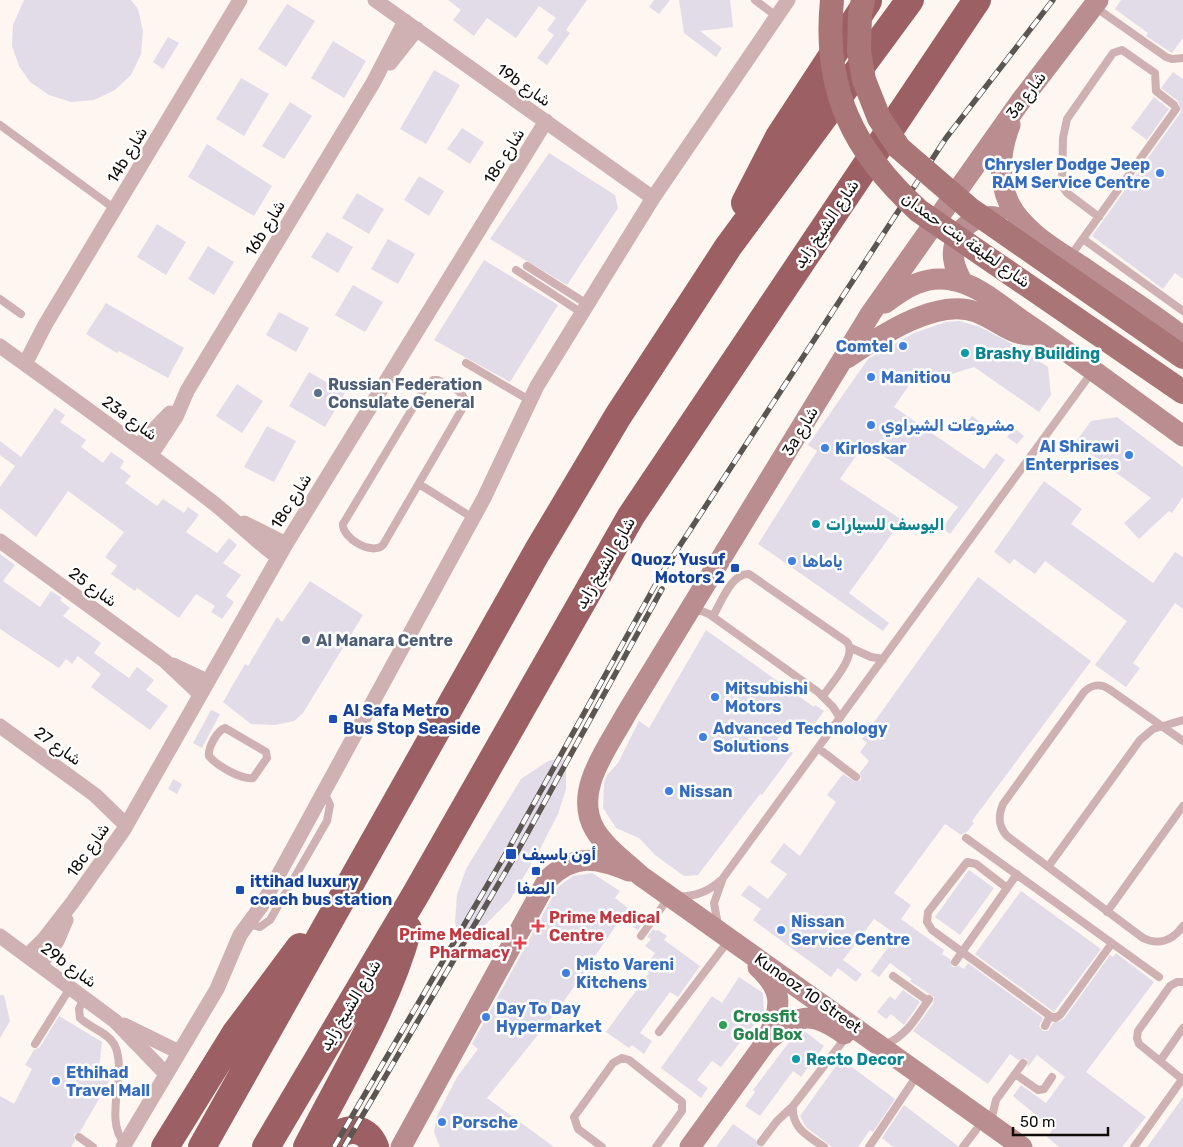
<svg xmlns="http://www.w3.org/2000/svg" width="1183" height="1147" font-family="Rubik,'Noto Naskh Arabic',sans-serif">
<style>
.building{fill:#e2dce9}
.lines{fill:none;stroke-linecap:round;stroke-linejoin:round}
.lane{stroke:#cfb1b2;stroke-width:8}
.street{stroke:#cfb1b2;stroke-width:15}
.secondary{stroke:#ba8e90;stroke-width:21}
.highway{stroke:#9c5f63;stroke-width:28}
.rail-casing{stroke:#5b5652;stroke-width:5.5}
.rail{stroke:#fff;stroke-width:4;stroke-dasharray:11;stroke-linecap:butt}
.primary-bridge{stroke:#aa7577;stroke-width:24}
.shop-dot{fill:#3f7fe0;stroke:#fff;stroke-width:2}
.culture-dot{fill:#0f9aa8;stroke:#fff;stroke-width:2}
.service-dot{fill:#5c6f8a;stroke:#fff;stroke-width:2}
.transit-dot{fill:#1a4fb4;stroke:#fff;stroke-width:2}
.health-dot{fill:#e0444e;stroke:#fff;stroke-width:2}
.leisure-dot{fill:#2e9e5b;stroke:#fff;stroke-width:2}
.labels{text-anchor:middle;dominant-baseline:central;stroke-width:5;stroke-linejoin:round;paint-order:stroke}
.street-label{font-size:16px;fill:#100c09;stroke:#fff}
.shop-label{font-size:16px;font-weight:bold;fill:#366cbe;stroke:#fff;text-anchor:start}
.culture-label{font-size:16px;font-weight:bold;fill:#0d838f;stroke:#fff;text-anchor:start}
.service-label{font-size:16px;font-weight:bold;fill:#4e5e75;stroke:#fff;text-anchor:start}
.transit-label{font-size:16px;font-weight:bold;fill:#164399;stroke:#fff;text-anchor:start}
.health-label{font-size:16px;font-weight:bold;fill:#be3a42;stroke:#fff;text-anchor:start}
.leisure-label{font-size:16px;font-weight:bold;fill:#27864d;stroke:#fff;text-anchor:start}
</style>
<rect width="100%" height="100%" fill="#fef6f0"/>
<!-- building -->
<path class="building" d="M24 0H131L138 9 143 31 141 54 131 75 115 90 94 100 71 102 49 95 30 82 19 66 12 46 13 25Z
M448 0H587L566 30 570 33 547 65 537 58 554 35 547 30 556 18 539 6 516 38 487 18 474 36 453 20 461 10Z
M654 0H670L659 14 649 7Z
M679 0H730L733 27 700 31 722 48 716 57 684 33Z
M1121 0H1183V38L1172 53 1146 36 1148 33 1115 9Z
M287 4 315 21 286 67 258 49Z
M168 37 179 43 163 69 153 62Z
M333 41 366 61 344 98 311 78Z
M434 70 460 85 426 144 400 129Z
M1173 72 1183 79V279L1175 273 1163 289 1092 236 1181 112 1178 101 1161 88Z
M241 78 269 94 244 136 216 119Z
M1154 97 1169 109 1147 140 1131 128Z
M290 102 312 116 284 159 262 146Z
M462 128 484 142 470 164 447 149Z
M207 144 272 186 254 216 188 177Z
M549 153 615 195 618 208 567 285 490 239Z
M419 176 444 191 429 216 404 200Z
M357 193 384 209 369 234 342 218Z
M157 224 186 242 166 275 137 257Z
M327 232 353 247 338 273 311 257Z
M388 239 415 254 398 284 371 269Z
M208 246 234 262 214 295 188 279Z
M484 260 558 305 510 382 434 340Z
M353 285 383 302 365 332 335 315Z
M106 303 184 348 168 378 119 351 117 353 86 334Z
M279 312 309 328 296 352 266 335Z
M960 321 980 327 1012 344 1048 367 1051 395 1039 412 974 367 936 379 921 368 894 407 984 469 996 453 1005 460 950 534 942 528 958 507 865 443 840 479 902 520 849 593 889 623 883 631 758 544 817 451 808 445 868 359 914 333 946 322Z
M309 372 345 393 325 427 289 406Z
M237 384 263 401 242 433 216 416Z
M55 408 65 415 60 422 86 440 81 447 103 463 111 452 124 461 120 468 131 476 125 483 157 506 163 499 184 513 188 507 199 515 186 532 217 553 229 538 237 545 223 563 241 575 226 596 234 602 222 619 211 612 215 606 196 594 179 618 137 588 135 591 111 574 117 566 105 557 124 532 68 491 36 537 0 508V487L15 466 0 455V441L21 457Z
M972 416 984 425 975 436 963 427Z
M1117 417 1183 467V497L1172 513 1169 511 1139 539 1124 523 1151 498 1075 443 1091 421Z
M267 426 296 441 274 482 244 467Z
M1014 428 1024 436 1017 444 1007 437Z
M1044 481 1082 509 1071 524 1153 583 1175 552 1183 557V609L1175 603 1133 663 1140 668 1126 687 1095 665 1127 621 1045 561 1035 574 1014 559 1010 564 994 552Z
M0 554 15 565 3 581 40 607 51 591 62 598 60 600 70 608 63 616 101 643 94 653 129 678 137 667 154 680 146 690 168 706 150 730 91 687 101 674 78 656 72 664 66 659 59 668 0 629Z
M978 577 1091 661 972 821 974 823 967 832 961 835 945 824 894 893 911 905 901 919 944 950 942 954 950 959 952 967 959 966 964 969 968 963 1043 1018 1039 1026 1043 1031H1048L1053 1023 1064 1019 1110 955 1113 957 1116 953 1154 982 1086 1072 1146 1117 1122 1147H1059L1047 1137 1053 1129 1013 1096 1021 1085 1046 1103 1065 1077 1037 1055 1028 1067 1026 1058 1018 1060 1010 1054 988 1084 913 1031 933 1004 934 997 910 981 912 979 890 963 879 977 871 971 897 935 874 919 843 960 862 974 856 982 838 968 831 977 753 920 761 909 741 895 749 885 768 899 787 874 770 862 784 843 800 856 836 802 827 795 843 774 855 782 861 780 860 773 869 761 860 752 867 743 862 739Z
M310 581 363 615 303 713 294 721 275 725 251 724 223 702 245 664 248 666 277 617 282 622Z
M706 630 814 707 815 705 824 711 807 734 790 722 776 741 793 753 762 795 760 794 698 875 684 876 655 855 639 838 616 828 603 808 604 783 607 775 618 763 639 721 649 728Z
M211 710 220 714 202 748 193 743Z
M561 758 566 761V789L558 814 539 851 510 900 483 927 464 938 458 935 455 922 457 895 466 869 521 779 548 761Z
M173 779 182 784 177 794 168 789Z
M969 870 994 888 960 935 935 917Z
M592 873 620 891 615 898 628 908 558 1010 487 1098 554 1147H440L434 1132 437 1116 457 1077 478 1049 472 1044 558 887 573 876Z
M1021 891 1101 949 1054 1012 975 954Z
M638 919 643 923 638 930 633 927Z
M653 929 656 931 658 930 667 936 664 940 700 966 678 997 670 992 640 1033 652 1041 644 1054 632 1045 629 1048 606 1032 649 973 644 969 655 953 645 946 651 939 647 937Z
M739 977 763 993 764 1012 721 1067 712 1061 697 1080 708 1088 701 1098 661 1068 712 996 722 1003Z
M903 990 920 1002 904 1025 891 1014 886 1019 877 1012 890 996 895 1000Z
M0 995H4L10 1021 0 1038Z
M59 1016 102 1042 99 1069 112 1076 80 1132 74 1134 75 1141 71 1147H0V1096L14 1104 32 1069 25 1065 34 1050 40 1047Z
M804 1031 824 1046 801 1077 793 1071 760 1116 745 1106 755 1092 753 1090 793 1037Z
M841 1059 895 1099 873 1132 870 1130 858 1147H832L806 1127 800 1116Z
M1183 1097V1147H1147L1158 1132Z
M904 1105 958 1146 957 1147H893L882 1138Z
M733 1124 756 1140 759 1147H716Z"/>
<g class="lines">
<!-- lane -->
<path class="lane" d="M755 0 776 16
M1095 7 1166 57 1172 59 1183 58
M0 125 115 209
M1083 239 1183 311
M1069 258 1176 109 1174 105 1156 91 1155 73 1122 50 1113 53 1067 119 1063 138 1062 186 1067 193 1099 217
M527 266 587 304
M516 270 582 313
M0 299 21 314
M466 363 529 400
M433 380H438C448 385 466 391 465 404L383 545C372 556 342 538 343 524L426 386Z
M419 484 473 518
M693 612 699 610 709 614 818 692 833 707 840 718
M713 616C721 603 731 573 749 574L847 642C858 655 831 684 823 696
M851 648 871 657 883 659
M225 728 266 752 267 758 253 778C241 780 216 765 209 756 208 747 217 731 225 728Z
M1183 741 1109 689C1100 683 1091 685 1084 692L1003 804C998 816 998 826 1007 836L1143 938C1159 946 1173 940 1183 926
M818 748 856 777
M966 838 1159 977
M1048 867 1140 740 1153 729 1183 720
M1007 888 976 864 967 862 928 912 927 922 932 930 1050 1016 1055 1018 1060 1015 1112 943
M1107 912 1183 806
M248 924 260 927 270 920 327 821 330 805 324 792
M718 925 714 903 723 878 1092 372
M641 936 670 896C689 898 706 894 720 881
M955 962 1017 874
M893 976 928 1001
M84 998 79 1009 80 1018C90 1028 107 1032 114 1044 129 1071 102 1119 125 1144
M1045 1026 1050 1016
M659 1032 729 940
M35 1044 70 988
M884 1045C906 1037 916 1018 929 999
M1160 1061 1183 1028
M1015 1074 1038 1090 1044 1089 1052 1077
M1182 1079 1139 1044 1137 1038 1138 1031 1170 986 1177 982H1183
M991 1121 996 1100 1023 1063
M79 1137 93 1147
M761 1142 777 1121 793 1106
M602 1147 578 1129 574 1117 613 1063 622 1058 629 1060 682 1102V1111L656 1147
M824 1147C808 1136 791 1128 793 1106L847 1036
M869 1147 912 1083
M963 1147 976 1130
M1134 1147 1183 1078"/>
<!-- street -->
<path class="street" d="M375 0 653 198
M390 63 417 29
M0 346C71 397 142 448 211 501 234 519 254 540 278 557
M25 364 45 325 240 0
M138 446 170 413
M151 455 176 417 187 391 373 83 405 21
M244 523 286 544
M0 541 165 661 200 694
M173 665 207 681
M0 726 95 795 126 825
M0 936 115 1021 166 1074
M27 956 44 939 72 903 123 831 286 544 546 121
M40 965 57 941 66 920
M124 1025 179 1052
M123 1147 217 989 240 935 262 905 484 498 537 386 653 198 788 0"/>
<!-- secondary -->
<path class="secondary" d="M1010 125C1000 151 997 177 1009 203 1023 232 1060 252 1086 269 1119 292 1152 313 1183 337
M963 283C959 276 955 268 954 261 949 236 971 213 996 217
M885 303C905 288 925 275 951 280 977 284 999 304 1020 319 1075 356 1129 397 1183 436
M847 358C878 337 937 297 976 312 1004 323 1010 338 1043 335
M758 967C786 993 780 1008 767 1040
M401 1147 548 879C575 853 597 858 629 871
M690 1147 766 1042C797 1016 808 1008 844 1034
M1022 1147 641 876C626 862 606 848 595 830 572 791 608 748 626 714L871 313 1020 102 1098 0"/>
<!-- highway -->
<path class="highway" d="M745 203 779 137 868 1
M165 1147 235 1034 300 947
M202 1147 537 552 618 416 728 247 910 0
M266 1147 417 892 631 516 977 0
M307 1147C343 1076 387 1006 408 929
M325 1147C338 1128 365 1121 375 1147"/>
<defs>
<path id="rail" d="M334 1147 508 850 662 573 946 138 1053 0
M344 1147 516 854 662 589"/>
</defs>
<!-- rail casing -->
<use href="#rail" class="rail-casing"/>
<!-- rail -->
<use href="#rail" class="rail"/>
<!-- primary-bridge -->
<path class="primary-bridge" d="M832 0C823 90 853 151 919 211L1183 392
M863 0 860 14 859 51 864 80 879 118 899 148 970 209 1183 357"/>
</g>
<!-- markers -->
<g class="shop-dot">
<circle cx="1160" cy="173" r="5"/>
<circle cx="903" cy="346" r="5"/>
<circle cx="871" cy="377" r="5"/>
<circle cx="871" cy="425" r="5"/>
<circle cx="825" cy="448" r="5"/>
<circle cx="1129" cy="455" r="5"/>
<circle cx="792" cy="561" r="5"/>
<circle cx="715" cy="697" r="5"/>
<circle cx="703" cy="737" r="5"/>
<circle cx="669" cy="791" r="5"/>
<circle cx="781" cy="930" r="5"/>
<circle cx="566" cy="973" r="5"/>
<circle cx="486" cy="1017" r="5"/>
<circle cx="56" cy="1081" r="5"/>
<circle cx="442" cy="1122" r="5"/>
</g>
<g class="culture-dot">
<circle cx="965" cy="353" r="5"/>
<circle cx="816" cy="524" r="5"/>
<circle cx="796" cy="1059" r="5"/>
</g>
<g class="service-dot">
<circle cx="318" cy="393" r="5"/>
<circle cx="306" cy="640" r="5"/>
</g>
<g class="transit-dot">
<rect x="730" y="563" width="10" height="10" rx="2.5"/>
<rect x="328" y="714" width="10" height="10" rx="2.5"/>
<rect x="505" y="848" width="12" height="12" rx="2.5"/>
<rect x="531" y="866" width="10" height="10" rx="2.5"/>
<rect x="235" y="885" width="10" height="10" rx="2.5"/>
</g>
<g class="health-dot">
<path d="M535.5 918.5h5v5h5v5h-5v5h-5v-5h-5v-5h5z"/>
<path d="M517.5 935.5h5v5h5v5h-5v5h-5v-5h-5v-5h5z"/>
</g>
<circle class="leisure-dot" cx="723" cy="1025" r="5"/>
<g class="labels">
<!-- street labels -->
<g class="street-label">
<text transform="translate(524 85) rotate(35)">19b شارع</text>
<text transform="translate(1026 95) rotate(-53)">3a شارع</text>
<text transform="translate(127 155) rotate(-59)">14b شارع</text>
<text transform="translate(504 156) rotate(-58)">18c شارع</text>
<text transform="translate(826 224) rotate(-56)">شارع الشيخ زايد</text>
<text transform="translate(265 228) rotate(-59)">16b شارع</text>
<text transform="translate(966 240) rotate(35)">شارع لطيفة بنت حمدان</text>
<text transform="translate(130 418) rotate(36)">23a شارع</text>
<text transform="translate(800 431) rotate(-59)">3a شارع</text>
<text transform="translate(291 501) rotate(-58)">18c شارع</text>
<text transform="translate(605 563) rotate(-60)">شارع الشيخ زايد</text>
<text transform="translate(93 587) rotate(36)">شارع 25</text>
<text transform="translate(58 746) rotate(36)">شارع 27</text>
<text transform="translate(88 850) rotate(-55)">18c شارع</text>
<text transform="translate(69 965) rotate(36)">29b شارع</text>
<text transform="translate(808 993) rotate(35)">Kunooz 10 Street</text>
<text transform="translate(350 1005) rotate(-59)">شارع الشيخ زايد</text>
</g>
<!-- shop labels -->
<g class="shop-label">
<text x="1150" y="164" text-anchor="end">Chrysler Dodge Jeep<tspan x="1150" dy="18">RAM Service Centre</tspan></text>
<text x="893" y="346" text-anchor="end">Comtel</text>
<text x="881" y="377">Manitiou</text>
<text x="881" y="425">مشروعات الشيراوي</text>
<text x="1119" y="446" text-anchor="end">Al Shirawi<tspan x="1119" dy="18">Enterprises</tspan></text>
<text x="835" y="448">Kirloskar</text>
<text x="802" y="561">ياماها</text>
<text x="725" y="688">Mitsubishi<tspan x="725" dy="18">Motors</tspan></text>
<text x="713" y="728">Advanced Technology<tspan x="713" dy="18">Solutions</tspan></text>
<text x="679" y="791">Nissan</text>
<text x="791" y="921">Nissan<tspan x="791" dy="18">Service Centre</tspan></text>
<text x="576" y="964">Misto Vareni<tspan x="576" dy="18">Kitchens</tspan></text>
<text x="496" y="1008">Day To Day<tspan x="496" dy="18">Hypermarket</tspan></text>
<text x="66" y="1072">Ethihad<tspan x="66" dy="18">Travel Mall</tspan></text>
<text x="452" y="1122">Porsche</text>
</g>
<!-- culture labels -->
<g class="culture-label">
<text x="975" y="353">Brashy Building</text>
<text x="826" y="524">اليوسف للسيارات</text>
<text x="806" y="1059">Recto Decor</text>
</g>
<!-- service labels -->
<g class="service-label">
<text x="328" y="384">Russian Federation<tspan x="328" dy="18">Consulate General</tspan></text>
<text x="316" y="640">Al Manara Centre</text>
</g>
<!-- transit labels -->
<g class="transit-label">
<text x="725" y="559" text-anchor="end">Quoz, Yusuf<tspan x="725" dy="18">Motors 2</tspan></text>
<text x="343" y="710">Al Safa Metro<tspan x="343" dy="18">Bus Stop Seaside</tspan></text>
<text x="522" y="854">أون باسيف</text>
<text x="250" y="881">ittihad luxury<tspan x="250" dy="18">coach bus station</tspan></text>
<text x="536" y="888" text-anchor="middle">الصفا</text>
</g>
<!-- health labels -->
<g class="health-label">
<text x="549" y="917">Prime Medical<tspan x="549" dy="18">Centre</tspan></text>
<text x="510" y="934" text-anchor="end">Prime Medical<tspan x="510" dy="18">Pharmacy</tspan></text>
</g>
<!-- leisure labels -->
<g class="leisure-label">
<text x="733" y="1016">Crossfit<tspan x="733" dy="18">Gold Box</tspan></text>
</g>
</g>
<!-- scale -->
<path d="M1013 1127v8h95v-8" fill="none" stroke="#100c09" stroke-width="2.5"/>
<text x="1020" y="1127" font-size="15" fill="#100c09" stroke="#ffffff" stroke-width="4" paint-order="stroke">50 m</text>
</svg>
